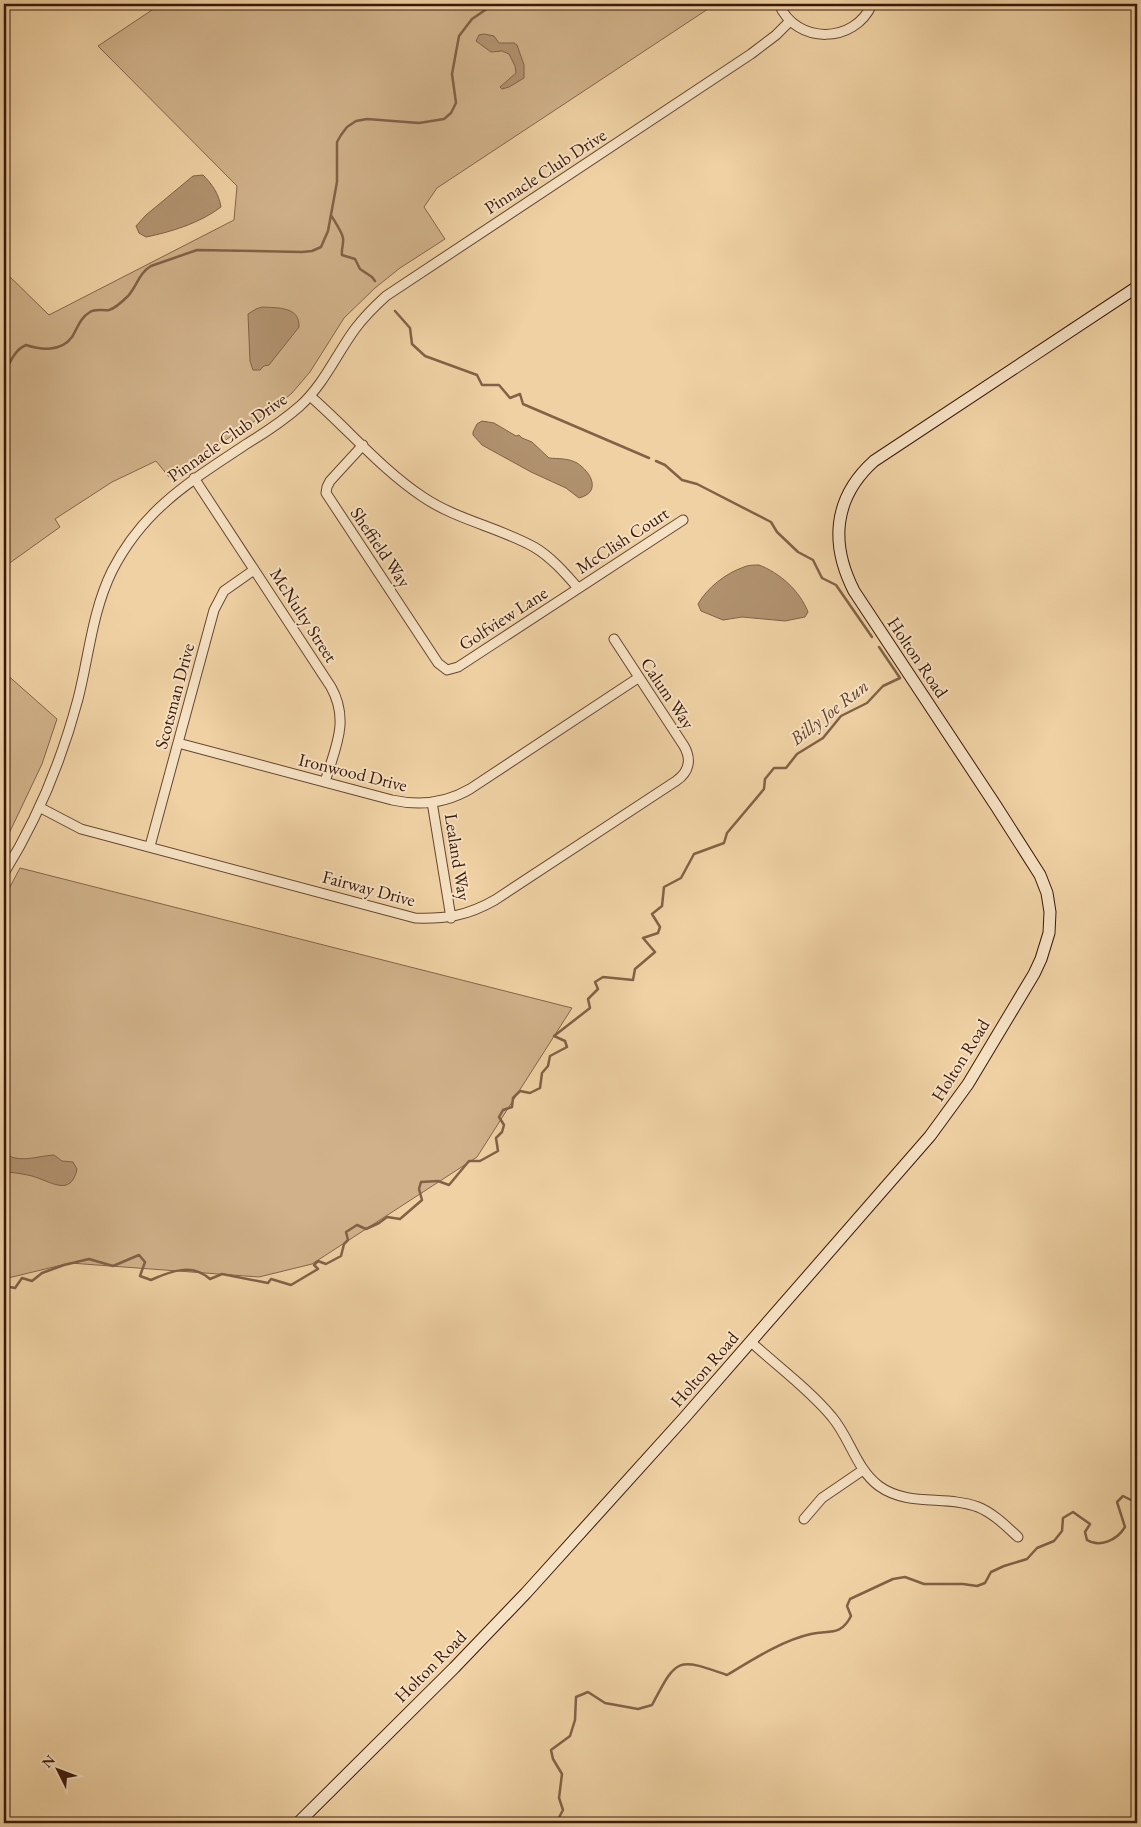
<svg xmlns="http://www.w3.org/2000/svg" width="1141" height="1827" font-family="'EB Garamond',serif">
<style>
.green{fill:#d0b189;stroke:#85644a}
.water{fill:#b1926f;stroke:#816147}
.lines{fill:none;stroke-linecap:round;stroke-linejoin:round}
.stream{stroke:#816147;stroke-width:2.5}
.street-casing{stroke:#674630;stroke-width:11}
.secondary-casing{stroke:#3a170a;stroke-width:13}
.street{stroke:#f5e1c3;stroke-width:9}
.secondary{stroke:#f5e1c3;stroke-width:11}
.labels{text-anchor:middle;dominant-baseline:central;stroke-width:4;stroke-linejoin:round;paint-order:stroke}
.street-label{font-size:18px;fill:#3a170a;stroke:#f5e1c3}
.water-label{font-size:19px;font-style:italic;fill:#64422d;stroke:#f5e1c3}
</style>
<rect width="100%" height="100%" fill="#efd1a3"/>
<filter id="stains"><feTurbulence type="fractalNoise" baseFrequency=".004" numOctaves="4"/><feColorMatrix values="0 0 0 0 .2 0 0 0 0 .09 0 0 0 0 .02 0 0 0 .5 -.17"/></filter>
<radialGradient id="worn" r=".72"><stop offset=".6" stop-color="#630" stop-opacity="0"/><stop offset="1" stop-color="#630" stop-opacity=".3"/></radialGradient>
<!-- green -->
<path class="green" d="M161 4H711V7L437 188 424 207 445 239 400 268 375 288 344 318 310 372 292 393 273 409 169 477 156 461 112 482 55 519 60 527 4 567V271L49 315 234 220 237 186 98 46Z
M4 672 57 719 42 764 4 844Z
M20 868 572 1008 477 1157 312 1264 259 1277 70 1263 4 1279V898Z"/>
<!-- water -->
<path class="water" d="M484 34 494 36 499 43H514L517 45 524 65V78L509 87 502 89 500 87 516 73 515 66 509 54 502 51 491 52 476 41 479 35Z
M203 175C212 184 219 194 221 207 200 223 171 232 146 237L139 233 136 226 146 215 193 176Z
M262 307C277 308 300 306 299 327L269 365 264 366 260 370H253L250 361 248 314 256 309Z
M482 421 494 423 516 436 519 435 522 438 532 442 549 458C559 459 568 458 577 463 591 472 602 492 579 498L566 488 531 472 482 445 473 435V432L477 424Z
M759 565C780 573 800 591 808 612L805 617 785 621 742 617 723 620 701 611 698 604C707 588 726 573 744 567 748 565 754 565 759 565Z
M4 1153C19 1164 37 1156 54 1155L62 1161 73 1162 77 1169C71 1198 50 1181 32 1176 23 1174 13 1172 4 1172Z"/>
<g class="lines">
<!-- stream -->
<path class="stream" d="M331 215C335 222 342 232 343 238 344 244 341 249 342 255L355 259 360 269 372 277 375 281
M395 311 410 328 412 344 425 356 477 375 482 385H499L510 398 520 394 523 404 649 458
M4 374C10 363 14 350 26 345 41 350 61 352 72 337 78 327 80 318 90 312 96 308 103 311 109 310 116 308 123 301 128 296 137 286 139 273 151 266L197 250 302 252 312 251 321 247 328 231 337 182V142L341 135 347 127 356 121 367 119 419 123 444 119 451 113 456 103 452 74 459 36 472 19 494 4
M656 461 665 465 682 480 697 484 771 522 777 532 798 552 813 560 822 578 836 585 872 637
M4 1286 15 1288 22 1278 32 1281 42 1273 64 1265 89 1259 113 1266 139 1255 145 1262 140 1276 151 1280C171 1271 192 1263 210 1279L222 1274 268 1283 271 1279 291 1285 318 1269 314 1265 318 1261 326 1264 341 1256 344 1244 348 1240 346 1232 357 1225 366 1229 379 1223 387 1217 400 1219 422 1200 419 1189 421 1182 438 1181 449 1185 469 1161H480L498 1151 496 1138 502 1132 504 1125 499 1117 503 1110 512 1107 513 1098 520 1091 530 1093 540 1088 542 1073 548 1066 550 1056 567 1047 565 1041 554 1036 590 1008 588 999 598 989 595 982 603 977 633 980 635 969 655 952 643 938 658 933 660 927 652 914 662 906 664 887 681 878 694 854 724 843 727 833 764 789 765 779 774 768H786L797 754 823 738 841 716 867 703 883 686 900 678 879 647
M556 1823 563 1810 559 1798 562 1774 553 1759 551 1750 570 1736 575 1720 576 1697 588 1692 605 1703 638 1709 652 1705C677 1658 676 1657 727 1675 752 1660 783 1640 811 1634 830 1630 841 1636 851 1616L847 1606 850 1599 893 1579 905 1577 924 1584H963L977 1586 985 1583 991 1572 1004 1566 1027 1559 1037 1548 1054 1541 1062 1531 1063 1518 1073 1512 1090 1524 1085 1532 1087 1540C1100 1548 1117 1540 1125 1527L1117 1502 1123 1496 1131 1500 1137 1498"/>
<defs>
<path id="street" d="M779 4C796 45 855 44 872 4
M310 396C348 429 381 469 423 497 457 520 498 527 534 547 551 557 565 573 578 588
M363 445 330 481 327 487 326 493 438 663 447 670 458 667 683 520
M194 478 331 687C350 721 335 748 325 782
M178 743 392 800C419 806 446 803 470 789L638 678
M432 802 451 918
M39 807 81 829 415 918C446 919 467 916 495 900L676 781C689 772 692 760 684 746L614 639
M150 846 214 610 224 591 254 570
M4 873C37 820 62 759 78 699 89 656 92 612 112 571 144 508 191 481 248 443 266 432 284 420 300 406 324 384 336 355 355 329 364 317 375 306 386 296L751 54 776 35 790 21
M751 1342C776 1365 811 1391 832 1417 850 1438 856 1469 879 1486 908 1507 946 1495 978 1507 993 1513 1006 1526 1018 1537
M804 1519 822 1498 863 1470"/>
<path id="secondary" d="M298 1823 454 1668 526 1593 685 1417 930 1136 968 1084 1034 974 1041 959 1049 933 1050 912 1047 893 1040 875 996 806 854 591C830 544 833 498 874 461L1137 287"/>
</defs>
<!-- street casing -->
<use href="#street" class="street-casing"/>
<!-- secondary casing -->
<use href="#secondary" class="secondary-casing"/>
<!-- street -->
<use href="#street" class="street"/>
<!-- secondary -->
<use href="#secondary" class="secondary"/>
</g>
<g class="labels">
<!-- street labels -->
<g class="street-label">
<text transform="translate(545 171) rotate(-33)">Pinnacle Club Drive</text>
<text transform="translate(227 437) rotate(-35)">Pinnacle Club Drive</text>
<text transform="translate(622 540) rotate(-33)">McClish Court</text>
<text transform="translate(381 547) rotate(56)">Sheffield Way</text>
<text transform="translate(304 615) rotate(57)">McNulty Street</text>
<text transform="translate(503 618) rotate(-33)">Golfview Lane</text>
<text transform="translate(918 657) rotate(56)">Holton Road</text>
<text transform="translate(668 693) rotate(56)">Calum Way</text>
<text transform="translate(174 696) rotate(-75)">Scotsman Drive</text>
<text transform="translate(353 772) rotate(14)">Ironwood Drive</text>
<text transform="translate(458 857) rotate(81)">Lealand Way</text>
<text transform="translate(369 888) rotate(15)">Fairway Drive</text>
<text transform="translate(960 1060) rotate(-58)">Holton Road</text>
<text transform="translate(704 1369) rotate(-49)">Holton Road</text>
<text transform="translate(430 1666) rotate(-45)">Holton Road</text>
</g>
<!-- water labels -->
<g class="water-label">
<text transform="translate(829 712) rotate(-38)">Billy Joe Run</text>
</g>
</g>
<!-- margin -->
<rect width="1141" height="1827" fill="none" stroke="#efd1a3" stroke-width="20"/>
<rect x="5" y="5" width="1131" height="1817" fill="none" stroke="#3a170a" stroke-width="2.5"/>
<rect x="10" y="10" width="1121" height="1807" fill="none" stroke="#3a170a"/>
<!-- north arrow -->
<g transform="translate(58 1770) rotate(312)" stroke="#f5e1c3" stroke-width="4" paint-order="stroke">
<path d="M0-4L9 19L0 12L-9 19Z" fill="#3a170a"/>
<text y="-8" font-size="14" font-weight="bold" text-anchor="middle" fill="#3a170a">N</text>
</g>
<rect width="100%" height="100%" filter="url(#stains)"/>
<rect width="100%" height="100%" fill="url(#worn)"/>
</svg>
